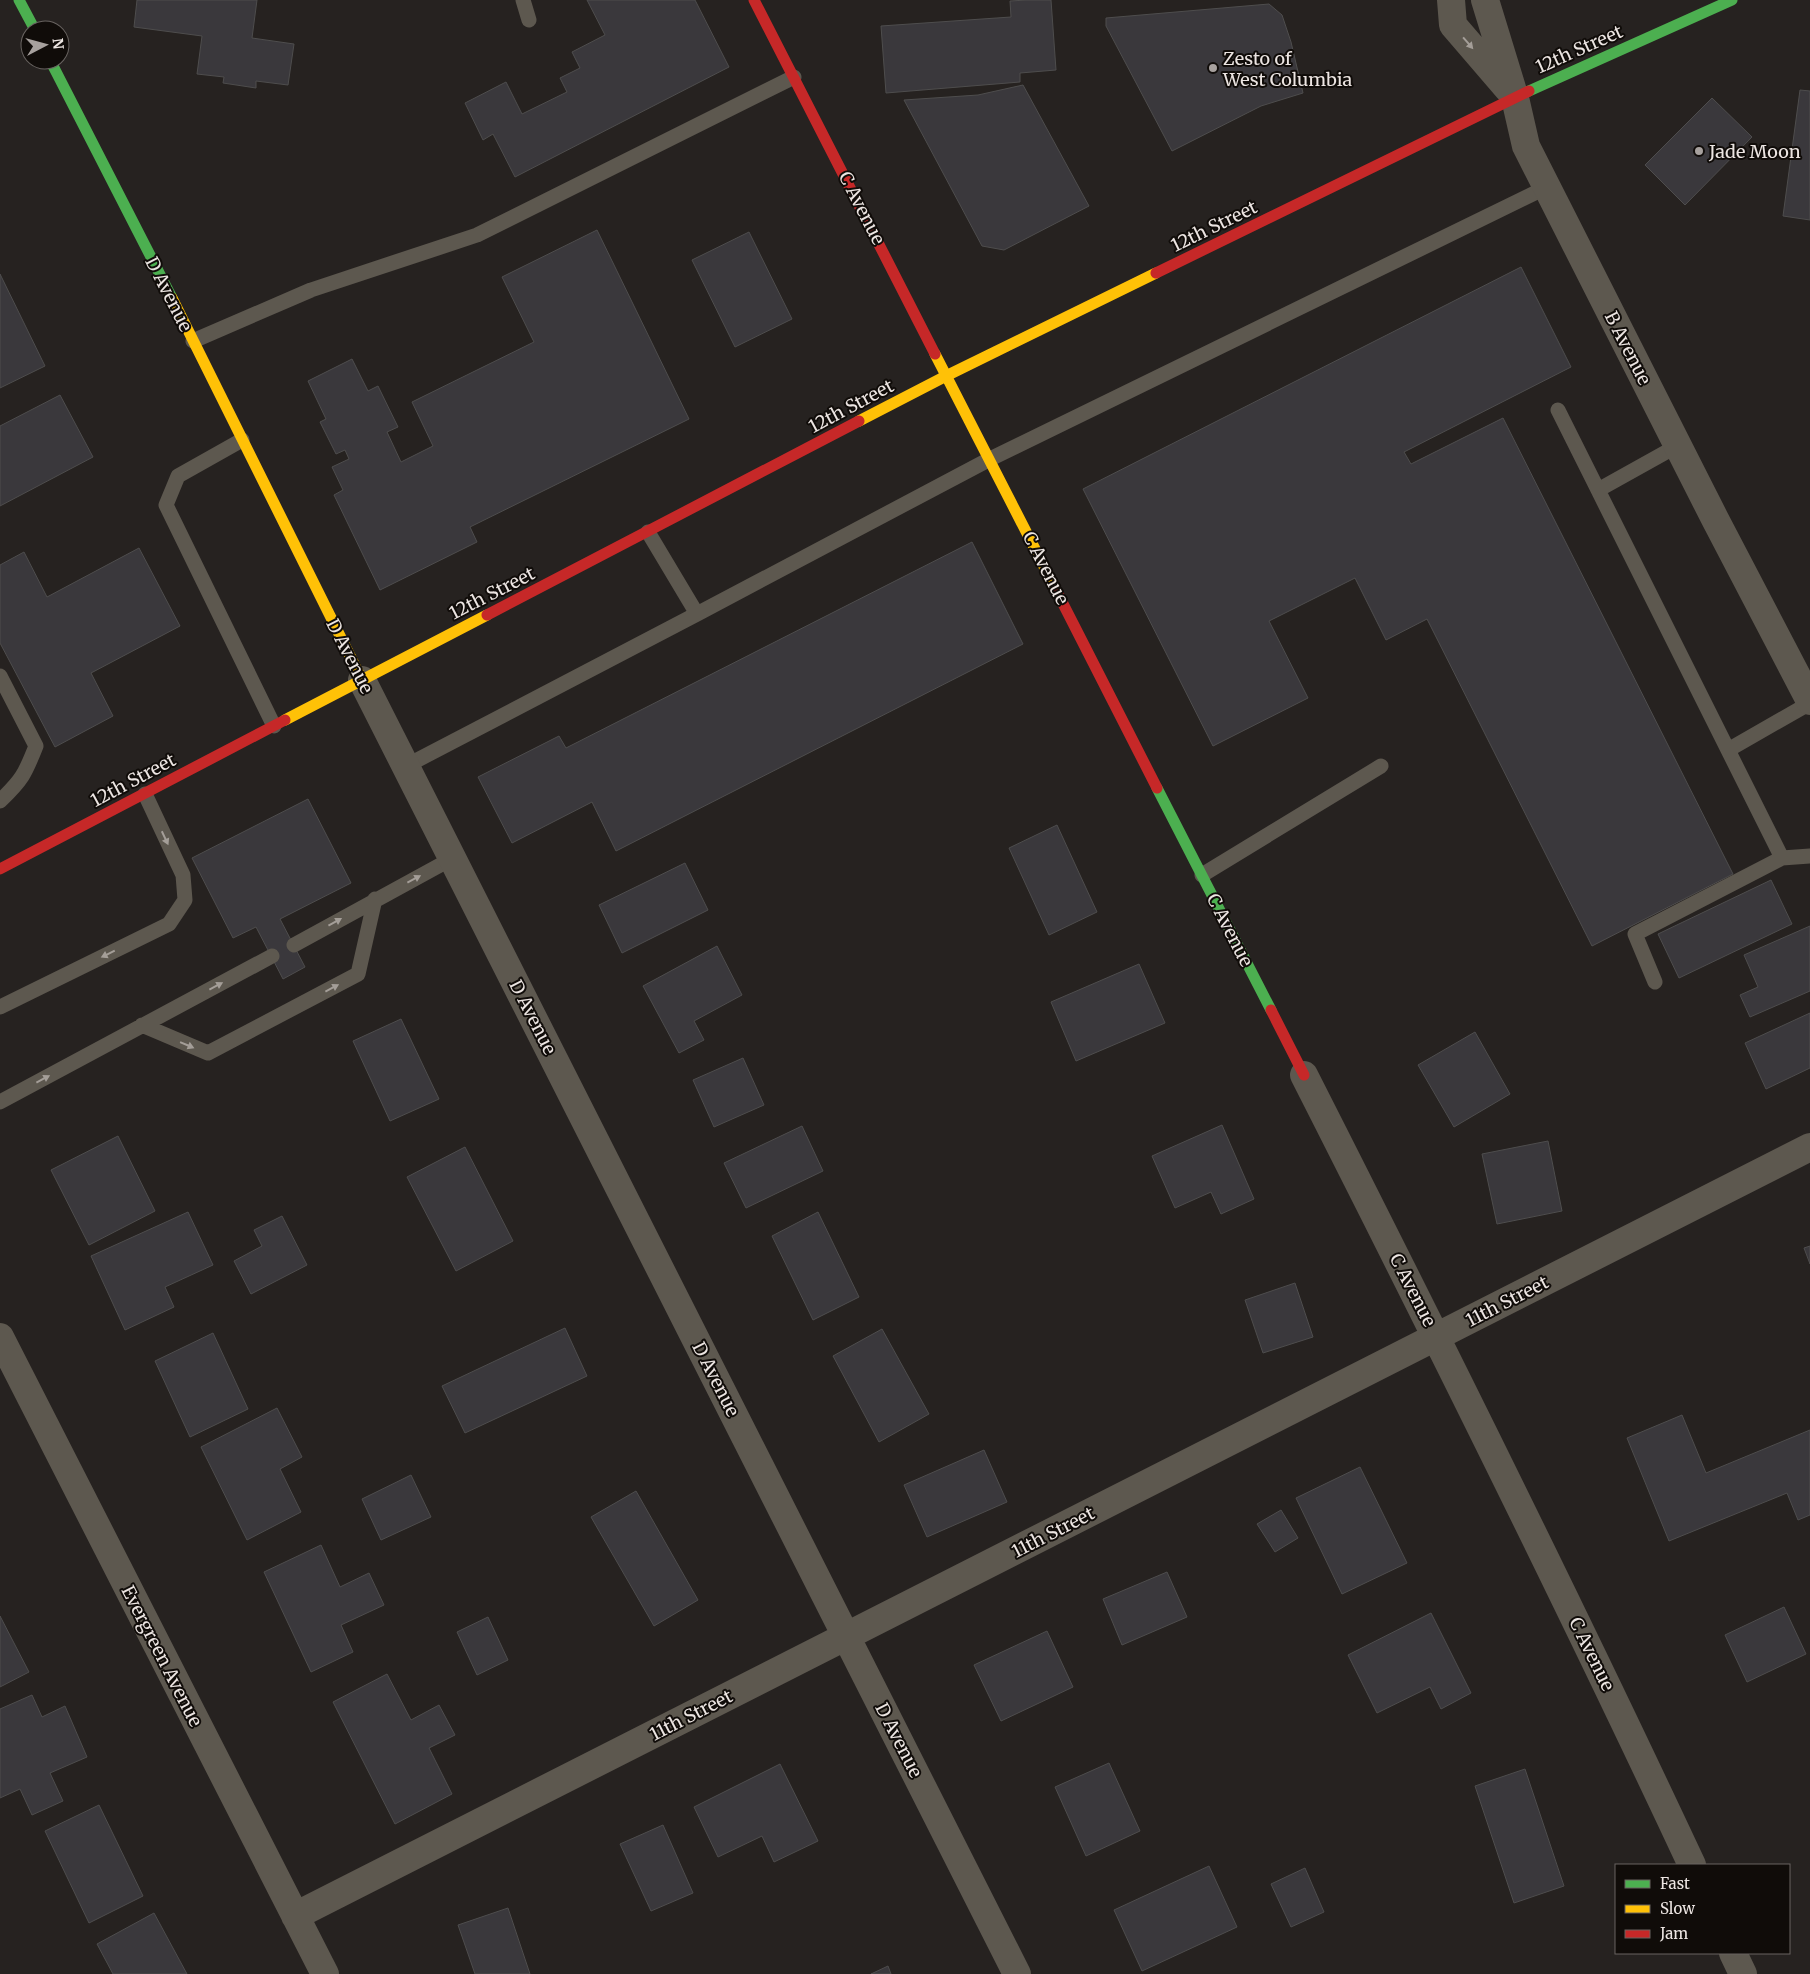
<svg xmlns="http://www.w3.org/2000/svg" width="1810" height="1974" font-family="Merriweather,serif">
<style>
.building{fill:#3a383c;stroke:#4e4d4d}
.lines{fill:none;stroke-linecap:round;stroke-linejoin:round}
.lane{stroke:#5d584f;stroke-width:15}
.street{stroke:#5d584f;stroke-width:28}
.fast{stroke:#4caf50;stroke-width:11}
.slow{stroke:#ffc107;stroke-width:11}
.jam{stroke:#c62828;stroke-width:11}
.oneway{fill:#a49e98}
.poi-dot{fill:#a7a19e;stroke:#100c09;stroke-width:2}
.labels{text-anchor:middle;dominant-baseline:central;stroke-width:4;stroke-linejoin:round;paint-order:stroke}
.street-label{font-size:18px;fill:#ece5e2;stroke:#100c09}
.poi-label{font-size:18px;fill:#ece5e2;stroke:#100c09;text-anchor:start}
</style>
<rect width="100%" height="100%" fill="#262220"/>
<!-- building -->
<path class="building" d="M137 0H257L252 38 294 44 288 85 256 81V88L223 83 224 77 197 74 202 36 134 27Z
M587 0H695L729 67 515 177 493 134 483 140 465 103 506 82 522 114 567 92 560 78 580 68 572 52 605 35Z
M1027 0H1051L1056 70 1020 73V82L886 93 881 26 1011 17 1010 1Z
M1269 4 1282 15 1291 42 1303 93 1261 106 1172 151 1106 26V18Z
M1023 85 1089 206 1004 250 982 246 904 100 978 95Z
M1800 90 1810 91V220L1783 216Z
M1712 98 1752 137 1685 205 1645 165Z
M597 230 689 419 470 527 477 542 380 590 334 495 343 490 332 467 349 459 345 450 336 454 320 422 326 419 308 381 352 359 368 391 378 386 398 427 387 432 401 462 433 446 412 402 534 342 502 277Z
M749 232 792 319 735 347 692 260Z
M1521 267 1571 367 1404 452 1411 464 1503 418 1733 874 1592 946 1427 619 1386 640 1355 578 1269 621 1308 698 1213 746 1083 489Z
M0 274 45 366 0 388Z
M60 395 93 457 0 506V426Z
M972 542 1023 644 616 851 592 802 512 843 478 777 559 736 566 748Z
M139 548 180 626 91 673 113 716 55 747 0 643V565L24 552 47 597Z
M308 799 351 883 280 919 305 967 283 979 256 927 233 938 192 858Z
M1057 825 1097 912 1049 935 1009 848Z
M685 863 708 910 622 953 599 905Z
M1771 880 1792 924 1679 978 1658 934Z
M1810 926V991L1750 1017 1740 995 1758 987 1744 955Z
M717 946 742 995 694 1021 704 1040 679 1053 643 986Z
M1139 964 1165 1023 1076 1061 1051 1002Z
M1810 1013V1068L1766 1089 1745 1043Z
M401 1019 439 1099 390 1121 353 1041Z
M1475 1032 1510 1094 1454 1127 1418 1065Z
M743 1058 764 1105 714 1127 693 1080Z
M1222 1125 1254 1199 1221 1214 1211 1192 1175 1208 1152 1156Z
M802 1126 823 1171 746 1208 724 1163Z
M118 1136 155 1211 89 1245 51 1170Z
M1548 1141 1562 1211 1497 1224 1482 1154Z
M465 1147 513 1241 456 1271 407 1177Z
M188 1212 213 1265 165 1287 174 1307 125 1330 91 1256Z
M818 1212 859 1297 813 1320 772 1236Z
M282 1216 307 1265 251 1294 234 1261 262 1246 254 1230Z
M1810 1246V1264L1804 1248Z
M1295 1283 1313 1337 1263 1353 1245 1300Z
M565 1328 587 1376 465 1433 442 1386Z
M882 1329 929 1414 879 1442 833 1356Z
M213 1333 248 1409 190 1437 155 1361Z
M277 1408 302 1457 280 1469 301 1512 247 1540 201 1447Z
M1682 1415 1706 1473 1810 1430V1515L1798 1520 1787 1493 1669 1541 1627 1438Z
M984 1450 1007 1502 927 1537 904 1485Z
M1360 1467 1407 1563 1342 1594 1296 1498Z
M411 1475 431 1517 381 1540 362 1499Z
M636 1491 698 1600 654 1626 591 1517Z
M1281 1510 1298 1538 1275 1552 1257 1524Z
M321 1545 340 1587 369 1573 384 1605 341 1625 353 1652 311 1672 264 1572Z
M1167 1572 1187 1617 1122 1645 1103 1599Z
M1784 1607 1806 1654 1747 1682 1725 1635Z
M1431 1613 1471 1693 1441 1709 1430 1687 1377 1713 1348 1655Z
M0 1616 29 1672 0 1687Z
M488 1617 508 1660 477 1675 457 1632Z
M1047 1631 1073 1687 1001 1721 974 1665Z
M387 1674 411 1720 439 1705 455 1735 429 1748 452 1794 395 1824 333 1702Z
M32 1695 42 1717 65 1706 87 1757 50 1773 63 1801 32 1815 20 1789 0 1798V1709Z
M1109 1763 1140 1831 1086 1856 1055 1787Z
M780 1764 818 1841 774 1862 762 1836 718 1857 694 1807Z
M1525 1769 1564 1886 1514 1903 1475 1786Z
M99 1805 143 1896 89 1923 45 1831Z
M663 1825 693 1893 651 1911 620 1844Z
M1209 1866 1237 1927 1142 1971 1114 1910Z
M1305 1868 1324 1912 1291 1927 1271 1884Z
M508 1908 530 1974H475L458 1925Z
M154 1913 187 1974H113L97 1944Z
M888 1966 891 1974H871Z"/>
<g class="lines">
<!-- lane -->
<path class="lane" d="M523 0 529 20
M193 341 311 290 477 235 794 77
M1558 410 1598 490
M242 440 178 476 166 505 274 726
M1677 446 1598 490 1782 858 1810 856
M697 614 990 459 1547 187
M0 676 36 746C25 774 22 780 0 801
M1728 750 1810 703
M406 766 697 614 648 532
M1202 875 1381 766
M294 945 453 858
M1655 982 1635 934 1782 858
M0 1007 169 924 185 900 183 875 145 794
M142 1025 208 1053 358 974 375 899
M0 1102 272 956"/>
<!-- street -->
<path class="street" d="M1451 0 1453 25 1508 89
M1485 0 1515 98 1526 146 1715 519 1810 701
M362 680 1017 1974
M1304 1075C1437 1337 1568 1600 1692 1865
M0 1337 325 1974
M295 1916 1810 1147
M1733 1953 1743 1974"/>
<!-- fast -->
<path class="fast" d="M19 0 35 30
M50 60 172 298
M1529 91 1732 0
M1157 788 1271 1010"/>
<!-- slow -->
<path class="slow" d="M172 298 362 680
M935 354 1055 588
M859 421 948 375 1156 273
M285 720 487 615"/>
<!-- jam -->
<path class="jam" d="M754 0 935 354
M1156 273 1529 91
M1055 588 1157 788
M487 615 859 421
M0 869 285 720
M1271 1010 1304 1075"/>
</g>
<!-- one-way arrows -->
<defs><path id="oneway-solid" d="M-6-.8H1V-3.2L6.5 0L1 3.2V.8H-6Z" transform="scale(1.25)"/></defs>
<g class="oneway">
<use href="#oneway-solid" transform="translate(1468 43) rotate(49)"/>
<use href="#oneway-solid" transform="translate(165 838) rotate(65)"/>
<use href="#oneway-solid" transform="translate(414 879) rotate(-28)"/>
<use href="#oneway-solid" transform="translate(335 922) rotate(-29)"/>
<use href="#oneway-solid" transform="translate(108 954) rotate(154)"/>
<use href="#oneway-solid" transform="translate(216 986) rotate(-28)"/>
<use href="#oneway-solid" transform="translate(332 988) rotate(-28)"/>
<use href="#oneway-solid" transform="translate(187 1045) rotate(23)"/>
<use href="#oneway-solid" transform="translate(43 1079) rotate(-28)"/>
</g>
<!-- markers -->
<g class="poi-dot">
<circle cx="1213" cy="68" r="5"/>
<circle cx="1699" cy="151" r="5"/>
</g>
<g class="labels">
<!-- street labels -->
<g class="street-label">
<text transform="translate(1579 49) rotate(-24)">12th Street</text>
<text transform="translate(862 208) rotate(63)">C Avenue</text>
<text transform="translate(1214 226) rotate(-26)">12th Street</text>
<text transform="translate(169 294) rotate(63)">D Avenue</text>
<text transform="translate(1628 348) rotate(63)">B Avenue</text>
<text transform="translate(851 406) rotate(-28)">12th Street</text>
<text transform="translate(1046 568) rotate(63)">C Avenue</text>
<text transform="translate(492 593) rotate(-27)">12th Street</text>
<text transform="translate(350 656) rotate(63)">D Avenue</text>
<text transform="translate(133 780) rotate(-28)">12th Street</text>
<text transform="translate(1230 930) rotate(63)">C Avenue</text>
<text transform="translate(533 1017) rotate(63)">D Avenue</text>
<text transform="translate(1413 1290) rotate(63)">C Avenue</text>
<text transform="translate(1507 1301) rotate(-27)">11th Street</text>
<text transform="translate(716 1379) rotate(63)">D Avenue</text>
<text transform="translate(1053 1532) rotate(-27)">11th Street</text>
<text transform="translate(1592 1654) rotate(64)">C Avenue</text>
<text transform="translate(162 1656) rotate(63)">Evergreen Avenue</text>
<text transform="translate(691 1715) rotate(-27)">11th Street</text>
<text transform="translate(899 1740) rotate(63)">D Avenue</text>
</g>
<!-- poi labels -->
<g class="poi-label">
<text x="1223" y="58">Zesto of<tspan x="1223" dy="21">West Columbia</tspan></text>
<text x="1709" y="151">Jade Moon</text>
</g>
</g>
<!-- legend -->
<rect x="1615" y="1864" width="175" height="90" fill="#100c09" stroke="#686360"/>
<rect x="1625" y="1880" width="25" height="8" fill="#4caf50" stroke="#686360"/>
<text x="1660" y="1889" font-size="15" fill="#ece5e2">Fast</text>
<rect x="1625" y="1905" width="25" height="8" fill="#ffc107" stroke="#686360"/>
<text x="1660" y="1914" font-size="15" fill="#ece5e2">Slow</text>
<rect x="1625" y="1930" width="25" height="8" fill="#c62828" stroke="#686360"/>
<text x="1660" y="1939" font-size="15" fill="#ece5e2">Jam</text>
<!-- north arrow -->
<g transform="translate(45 45) rotate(84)"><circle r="24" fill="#100c09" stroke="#686360"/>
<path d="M0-4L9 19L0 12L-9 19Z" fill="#a7a19e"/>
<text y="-8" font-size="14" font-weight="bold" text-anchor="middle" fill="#ece5e2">N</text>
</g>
</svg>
